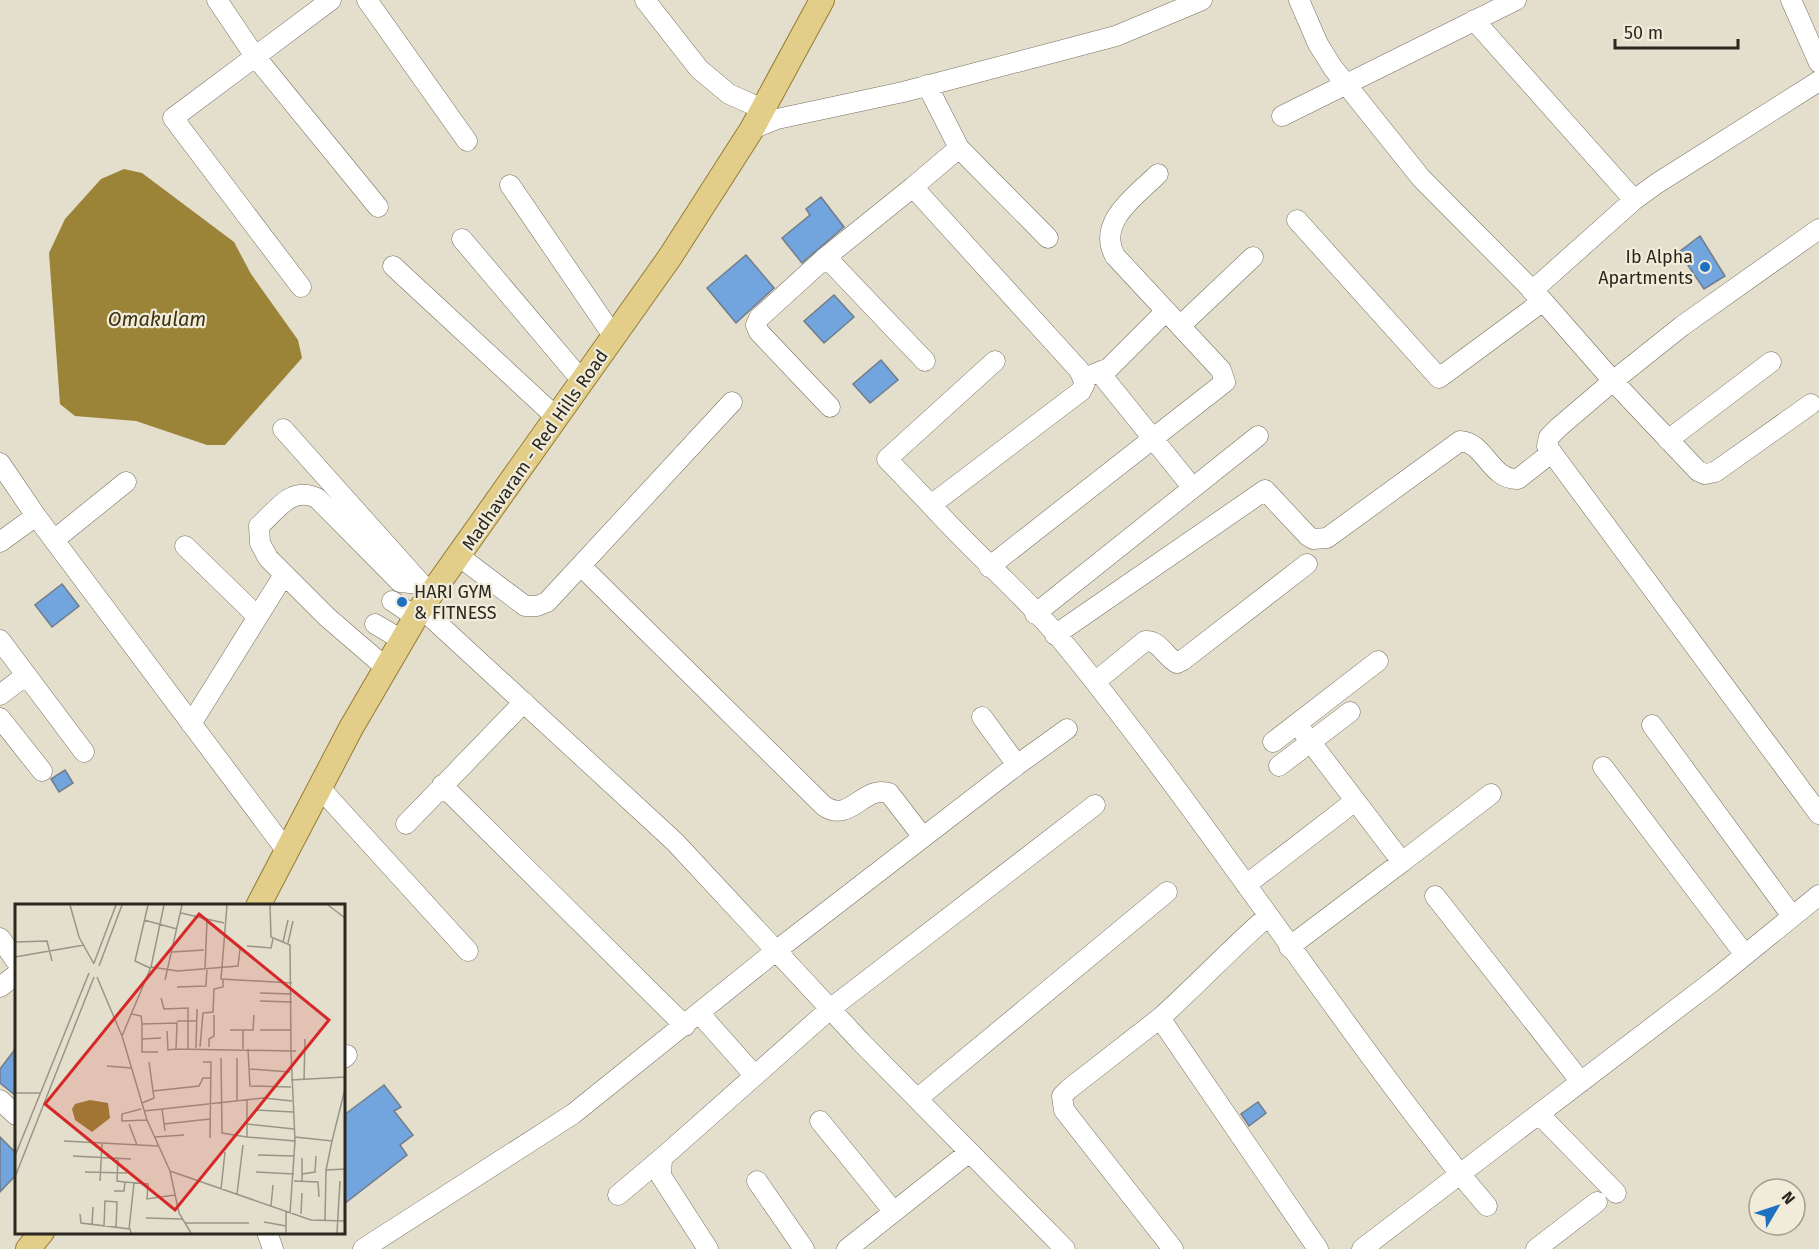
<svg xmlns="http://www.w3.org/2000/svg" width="1819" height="1249" font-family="'Fira Sans',sans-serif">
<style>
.water{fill:#9b8337}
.building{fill:#72a5dd;stroke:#707c89;stroke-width:1.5}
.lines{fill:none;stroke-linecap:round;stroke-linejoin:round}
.minor-casing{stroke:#767060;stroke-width:21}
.major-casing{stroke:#947d31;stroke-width:26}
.minor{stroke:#fff;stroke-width:20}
.major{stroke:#e2cd89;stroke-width:24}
.poi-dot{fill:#1e71bf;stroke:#f1ebd9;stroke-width:2}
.labels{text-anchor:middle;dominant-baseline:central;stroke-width:4.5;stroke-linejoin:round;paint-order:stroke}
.poi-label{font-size:18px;fill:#292720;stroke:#f1ebd9;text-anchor:end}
.street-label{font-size:18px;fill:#292720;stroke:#f1ebd9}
.water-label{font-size:20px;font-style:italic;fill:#3c3110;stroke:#f1ebd9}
.inset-road{fill:none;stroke:#999587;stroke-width:1.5}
.view{fill:#d62828;fill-opacity:0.15;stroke:#d62828;stroke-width:3}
.inset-edge{fill:none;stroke:#292720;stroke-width:3}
</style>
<rect width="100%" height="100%" fill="#e4decc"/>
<!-- water -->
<path class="water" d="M124 169 142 173 234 242 251 274 298 340 302 358 225 445H207L136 421 75 416 60 404 49 253 65 219 101 179Z"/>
<!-- building -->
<path class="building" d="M821 197 844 227 802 263 782 238 810 215 806 209Z
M1700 236 1725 276 1704 289 1679 252Z
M746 255 774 288 736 323 707 288Z
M834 295 854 317 824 343 804 321Z
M881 360 898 380 870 403 853 384Z
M62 584 79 606 52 627 35 605Z
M65 770 73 783 59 792 51 779Z
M16 1048V1096L0 1083V1069Z
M384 1085 401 1107 394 1111 413 1135 400 1145 407 1155 344 1204V1115Z
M1258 1102 1266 1113 1249 1126 1241 1114Z
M0 1137 16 1153V1175L0 1192Z"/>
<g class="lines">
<defs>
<path id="minor" d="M217 0 254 55 378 207
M367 0 467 141
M645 0 699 69 729 94 763 109
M1299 0 1318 44 1333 68 1421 178 1543 301 1613 381 1698 471 1705 474 1715 472 1811 404
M1791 0 1819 63
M1474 20 1634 200
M927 85 959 148 913 187 1079 370 1085 383 1081 391 931 505C976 555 1030 600 1072 653 1208 822 1326 1004 1460 1174L1362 1249
M1282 116 1516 0
M752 129 777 119 903 92 1116 36 1202 0
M959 148 1048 238
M510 185 614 337
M1297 220 1439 378 1543 301
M1819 229 1682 326 1613 381 1559 427 1549 437 1547 446 1819 814
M462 239 583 382
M826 257 925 361
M393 266 557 418
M301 287 173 118 331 0
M1532 291 1634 200 1656 184 1819 81
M1180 326 1253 257
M1100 373 1192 487
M1089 376 1109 368 1166 311
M830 407 759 332 756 325 759 318 826 257 913 187
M283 429 425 588
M1668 440 1771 362
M0 463 36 516 286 850
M931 505 887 459 995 361
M54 540 126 482
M0 542 36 516
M185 546 257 616
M460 557 525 606H537L547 602 732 402
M581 566 824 806C850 824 863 785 889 793L923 837
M989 567 1225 382 1221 370 1115 256C1096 222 1137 195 1158 174
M392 601 416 617
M421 608 675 842 861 1042 1065 1249
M1035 614 1258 436
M375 624 402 640
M1055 635 1265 490 1308 536 1313 539 1327 538 1460 441C1485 442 1490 480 1518 479L1551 453
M0 640 84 752
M385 667 327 617 268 558 260 543 259 526C278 509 291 486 317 498L400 582 421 584
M1095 682 1145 641C1160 640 1165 657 1177 663L1183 660 1307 564
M0 695 26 675
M0 718 42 771
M191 724 280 581
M1297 724 1402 862 1491 794
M1652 725 1792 916
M1273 742 1378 661
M1017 765 1067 729
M1279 766 1350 712
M1603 767 1745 955
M442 785 685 1026
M319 787 468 951
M406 824 524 702
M1246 885 1355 801
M1435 896 1581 1082
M1267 917C1230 949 1197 985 1160 1018L1318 1249
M0 938 16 961
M1289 947 1402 862
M0 987 16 975
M700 1014 755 1076
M1160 1018 1069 1089 1062 1096 1064 1110 1173 1249
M344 1058 347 1055
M917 1099 1167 892
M0 1100 16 1115
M1539 1114 1616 1193
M820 1121 894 1212
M757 1181 804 1249
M618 1195 662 1158
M1487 1206 1460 1174 1713 981 1819 895
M267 1232 273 1249
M363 1249 573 1114 777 950 1017 765 982 717
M708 1249 661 1176 662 1158 830 1009 1095 805
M847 1249 968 1153
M1536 1249 1597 1202"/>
<path id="major" d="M258 906 351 728 421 608 670 257 752 129 822 0
M28 1249 42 1232"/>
</defs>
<!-- minor casing -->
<use href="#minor" class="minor-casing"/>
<!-- major casing -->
<use href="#major" class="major-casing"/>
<!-- minor -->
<use href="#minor" class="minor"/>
<!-- major -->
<use href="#major" class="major"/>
</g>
<!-- markers -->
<g class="poi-dot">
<circle cx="1705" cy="267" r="6"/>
<circle cx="402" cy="602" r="6"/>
</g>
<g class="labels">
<!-- poi labels -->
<g class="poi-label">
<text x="1693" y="257">Ib Alpha<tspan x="1693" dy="21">Apartments</tspan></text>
<text x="414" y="592" text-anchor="start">HARI GYM<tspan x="414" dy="21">&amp; FITNESS</tspan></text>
</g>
<!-- street labels -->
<g class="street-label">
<text transform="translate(535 450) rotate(-55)">Madhavaram - Red Hills Road</text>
</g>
<!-- water labels -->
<g class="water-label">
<text x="157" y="319">Omakulam</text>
</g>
</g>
<!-- overview -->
<g transform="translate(15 904)">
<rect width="330" height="330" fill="#e4decc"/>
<path d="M75 196 93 199 95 214 77 228 60 216 57 205 60 200Z" fill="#9b8337"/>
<path class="inset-road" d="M55 1 64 33 79 60M133 1 120 57 135 64M212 1 206 75 277 79M255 1 256 33 275 41 276 147H281M313 1 330 14M166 9 209 19M129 16 162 25M0 38 32 37 37 57M268 38 273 16M273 39 278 17M232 42 256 44 258 35M157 48 189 46M0 53 69 41M79 59 101 1M84 62 107 1M136 63 163 67 223 62 225 45M190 65 192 16M82 73 107 132 132 216 155 267 164 309 176 329M150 76 167 1M162 83 191 82 192 64M245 89 277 90M146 94 149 105 173 104V145M245 97 277 98M117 110 126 112 127 120 162 119 161 145 276 147 280 237 275 309M162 117H181M127 120V148H143M215 126H238L239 111M245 126H276M152 127 153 146 161 145M107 132 136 63 149 1M127 135 146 134M185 143 188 109 198 108 199 85 208 83V76M194 143V135L199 132V111M181 144 182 105M228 145V126M233 145 234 165 275 168M206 154 207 229 232 233M222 154V197M188 158H196L195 234M92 162 116 164M234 165 235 182 276 183M276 176 330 173M289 176 290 135M138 187 184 182 188 174H195M0 189H25M127 199 139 194 134 158M126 205 107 210V217L132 216M147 205 150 227M241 206 278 208M129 207 249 194 277 197M114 220 122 241M149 220 195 215M232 220V196M279 225 232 220V233L280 237M140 233 169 231M280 233 317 237 330 185M49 237 143 242M243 251 279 252M0 252 74 69M58 252 116 255M103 254 102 277 110 278M287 254V277M311 266 330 265M155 267 296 316 330 317M70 268 112 269M241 268 279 270M287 270 300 268 301 252M0 273 79 73M85 277 87 240M279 277 303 278 304 293M206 285 210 248M99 287H109L110 278 133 280 132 295 160 291M222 290 228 241M256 302 258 281M65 310 66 319 115 325 116 329M286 310 287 289M131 314 167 315M310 317 311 266 317 237M249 318 271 322M170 319H234M77 321 78 303M89 322 90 297 102 298 101 324M114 325 119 279M271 329V307M322 329 325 277"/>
<path class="view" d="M184 10 314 116 160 306 30 200Z"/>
<rect width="330" height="330" class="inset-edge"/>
</g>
<!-- north arrow -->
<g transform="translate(1777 1207) rotate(51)"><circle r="28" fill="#f1ebd9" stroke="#a19d8f" stroke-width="1.5"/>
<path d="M0-4.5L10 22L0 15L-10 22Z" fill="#1e71bf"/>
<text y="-9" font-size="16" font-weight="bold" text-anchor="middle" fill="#292720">N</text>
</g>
<!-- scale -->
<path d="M1615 39v9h123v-9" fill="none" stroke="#292720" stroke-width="3"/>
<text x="1624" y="39" font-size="18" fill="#292720" stroke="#f1ebd9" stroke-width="4.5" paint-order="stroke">50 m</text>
</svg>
